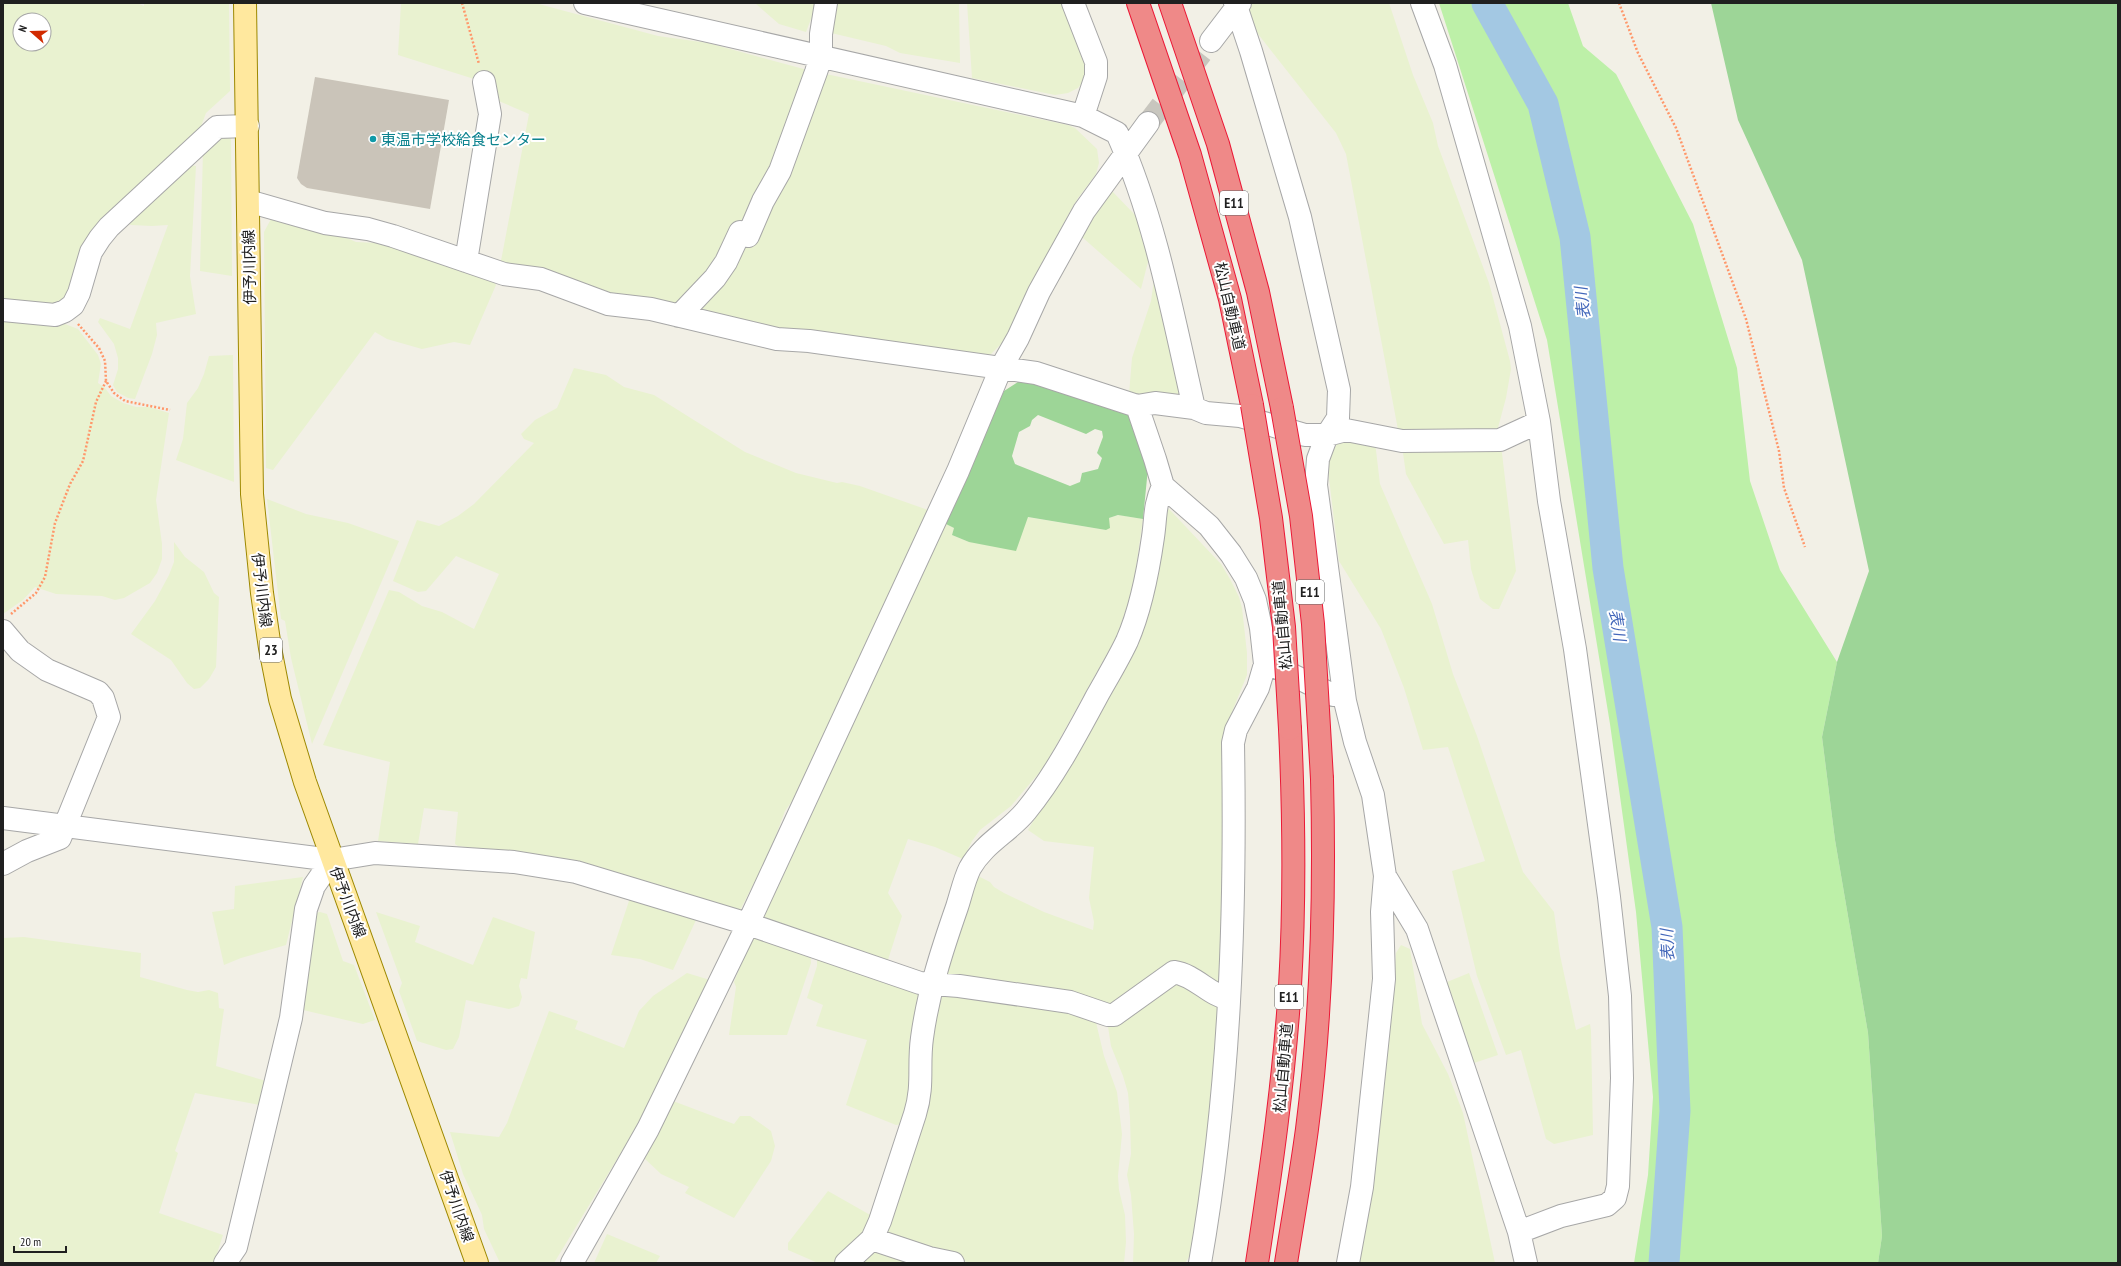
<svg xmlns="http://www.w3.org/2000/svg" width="2121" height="1266" font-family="'PT Sans Narrow','Noto Sans JP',sans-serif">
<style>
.farmland{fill:#e9f2d0;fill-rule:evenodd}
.grass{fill:#bdf0a8}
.forest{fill:#9dd597;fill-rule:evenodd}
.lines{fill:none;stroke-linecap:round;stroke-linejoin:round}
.river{stroke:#a3c8e3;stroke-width:31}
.building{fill:#cac4b9}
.minor-tunnel{stroke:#c8c6be;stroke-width:22;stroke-dasharray:22 11;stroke-linecap:butt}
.minor-casing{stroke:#a7a7a7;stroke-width:24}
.major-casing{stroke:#9d8800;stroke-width:24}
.highway-casing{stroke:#eb1836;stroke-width:24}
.path{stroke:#ff976a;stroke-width:2.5;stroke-dasharray:2 2;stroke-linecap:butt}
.minor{stroke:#fff;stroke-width:22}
.major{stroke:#ffe89e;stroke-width:22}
.highway{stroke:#ef8988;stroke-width:22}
.highway-bridge-casing{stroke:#eb1836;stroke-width:24;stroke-linecap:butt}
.highway-bridge{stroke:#ef8988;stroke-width:22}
.culture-dot{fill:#0f9aa8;stroke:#fff;stroke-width:1.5}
.labels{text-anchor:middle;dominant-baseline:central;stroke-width:4;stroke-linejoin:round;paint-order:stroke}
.shield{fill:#fff;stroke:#636363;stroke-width:1}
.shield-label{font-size:14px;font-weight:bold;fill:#202020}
.culture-label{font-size:15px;fill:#0d838f;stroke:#fff;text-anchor:start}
.street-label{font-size:15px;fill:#202020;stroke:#fff}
.water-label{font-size:16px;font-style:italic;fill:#4367ba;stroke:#fff}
</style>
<rect width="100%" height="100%" fill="#f2f0e6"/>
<!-- farmland -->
<path class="farmland" d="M3 3H137L144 6V3H229L230 91 206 113 197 137 102 221 66 298 60 303 50 305 3 303ZM20 20H44V44H20Z
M401 3H535L658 36 708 43 811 71 775 169 722 258 677 309 611 298 500 266 529 114 494 99 490 84 398 55Z
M755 3H820L817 21 811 19 806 32 779 24Z
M830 3H959L960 63 900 53 886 46 827 32Z
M967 3H1063L1088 66 1084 80 1078 88 1068 93 1055 95 972 78Z
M1252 3H1389L1413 75 1433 123 1438 146 1489 283 1510 361 1511 369 1506 398 1496 435H1399L1346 154 1336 133 1247 20V10Z
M821 73 1068 125 1075 128 1097 149 1099 163 1096 174 1078 198 1068 215 1005 340 991 354 984 357 780 332 691 313 719 282Z
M217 138H231L232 276 200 271 203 150Z
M189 165 196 166 190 276 196 314 156 323 157 335 152 354 135 399 128 398 117 392 113 385 118 369V358L114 344 98 322 100 318 130 329 168 225 152 226 131 225 124 222Z
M1112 191 1137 217 1149 258 1141 289 1082 237 1096 213Z
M271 219 343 234 347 238 356 242 377 243 380 240 491 276 496 285 470 345 454 342 422 349 387 339 375 332 273 470 266 468 264 232Z
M1155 273 1182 388 1180 394 1175 399 1129 394 1132 358 1151 301Z
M3 319 65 324 78 329 98 355 101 364 98 383 105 388 111 396 123 403 136 407H149L169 413 156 500 162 544V559L157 573 150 583 124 598 115 600 102 596 56 594 35 587 23 600 3 614Z
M233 355 234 482 176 460 183 439 187 403 198 388 204 374 209 356Z
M574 368 606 375 624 387 654 395 745 452 796 473 837 483 842 482 860 486 928 510 797 794 785 811 769 854 739 912 570 859 458 846 455 844 458 812 424 808 418 844 378 841 390 762 323 745 389 590 399 592 422 606 442 612 474 629 499 574 456 556 426 591 418 592 393 581 417 520 439 526 458 516 474 504 534 443 524 439 521 434 535 420 557 408Z
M1338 441 1375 442 1380 484 1432 604 1453 674 1477 736 1523 872 1554 912 1560 955 1576 1030 1590 1024 1591 1031 1593 1135 1554 1144 1546 1139 1521 1050 1506 1055 1477 976 1452 871 1485 861 1448 747 1423 750 1404 688 1381 629 1339 561 1328 470 1329 460Z
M1501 445 1516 571 1499 609H1493L1480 599 1471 569 1468 540 1444 544 1406 474 1402 446Z
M267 499 306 514 348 523 399 541 312 744 291 658 285 621 281 619Z
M1169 509 1221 564 1230 579 1239 597 1242 608 1247 653V675L1225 729 1226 861 1221 988 1192 973 1115 1010 947 981V957L978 876 990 882 994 887 1004 893 1044 912 1093 930 1094 922 1089 898 1094 847 1044 841 1028 830 1081 740 1131 649 1160 512Z
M1119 515 1143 519 1133 588 1117 636 1044 767 1011 806 980 830 972 841 963 859 935 847 908 839 888 893 902 916 887 963 762 919 944 523 954 528 952 535 969 542 1027 517 1106 530 1109 518Z
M174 542 185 557 204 572 214 593 219 597 216 667 209 679 200 688 194 689 187 683 171 660 131 634 155 601 169 575 174 562Z
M303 877 286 945 241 958 224 965 212 912 234 909 235 886Z
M631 895 692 914 696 920 673 970 640 959 611 955Z
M320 912 327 914 343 961 354 965 375 1020 363 1024 303 1010 315 913Z
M376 912 420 926 415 942 473 965 493 917 535 932 527 979 521 978 519 986 522 997 519 1006 509 1009 466 1000 459 1037 453 1049 446 1050 417 1041 399 991 402 983Z
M753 935 810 950 811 963 787 1035H729L736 987 734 982Z
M24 937 141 953 140 977 187 990 198 992 209 990 218 993 219 1008 224 1009 216 1066 266 1081 260 1105 195 1093 175 1151 178 1153 159 1213 223 1235 214 1263H3V938Z
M1401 945 1410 949 1422 1024 1448 1074 1463 1113 1495 1263H1358L1391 1023 1396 953Z
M817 955 921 992 909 1042 910 1059 916 1081 903 1124 896 1125 846 1105 867 1040 816 1026 823 1005 807 998 817 966Z
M687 973 710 980 662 1080 628 1141 554 1263H500L484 1229 482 1215 463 1174 450 1132 499 1137 507 1123 549 1011 578 1021 575 1029 624 1048 639 1011 653 996Z
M1469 973 1498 1055 1468 1065 1447 982Z
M1170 978 1217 1001 1221 1013 1215 1097 1192 1252 1185 1263H1133L1134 1234 1131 1195 1127 1175 1131 1154 1130 1118 1128 1093 1123 1076 1111 1046 1107 1020Z
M939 988 1094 1014 1104 1056 1117 1092 1122 1134 1118 1176 1119 1190 1125 1215 1126 1242 1124 1263H972L930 1254 880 1235 928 1070Z
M673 1101 734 1124 740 1116H750L771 1131 775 1146 771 1161 734 1218 685 1193 689 1187 661 1174 644 1158Z
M828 1191 872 1216 865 1234 836 1263H818L788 1250V1243Z
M607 1234 660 1256 656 1263H594Z
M872 1246 927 1263H853Z"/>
<!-- grass -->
<path class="grass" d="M1439 3H1568L1583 46 1616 74 1693 224 1737 368 1750 481 1780 570 1837 662 1822 737 1835 840 1868 1033 1882 1236 1878 1263H1634L1648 1175 1653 1097 1636 912 1610 724 1547 340Z"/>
<!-- forest -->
<path class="forest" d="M1711 3H2118V1263H1878L1882 1236 1868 1033 1835 840 1822 737 1837 662 1869 571 1802 260 1738 120Z
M1031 381 1133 412 1148 468 1143 519 1118 515 1109 518 1110 528 1106 530 1028 517 1016 551 969 542 952 535 954 528 944 523 1004 391 1018 382ZM1038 415 1086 434 1095 429 1102 431 1103 437 1097 453 1102 458 1098 469 1082 473 1080 482 1070 486 1015 464 1012 456 1019 432 1030 426 1032 420Z"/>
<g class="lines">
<!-- river -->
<path class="river" d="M1487 3 1543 104 1575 237 1608 568 1667 927 1675 1111 1664 1263"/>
</g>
<!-- building -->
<path class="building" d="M315 77 449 100 430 209 307 188 301 184 297 178Z"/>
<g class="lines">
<!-- minor-tunnel -->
<path class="minor-tunnel" d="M1148 123 1211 41"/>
<defs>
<path id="minor" d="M585 3 1083 116 1117 133C1156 221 1173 316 1194 408
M1073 3 1096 62V76L1083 116
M1235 3 1251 51 1300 217 1339 390 1338 418 1327 435 1318 459 1316 485 1345 701 1355 742 1373 795 1385 876 1382 912 1384 979 1362 1187 1348 1263
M1422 3 1445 65 1520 326 1539 422 1549 501 1575 649 1609 897 1620 996 1622 1078 1618 1186 1615 1198 1607 1205 1561 1216 1519 1232
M1211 41 1240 3
M248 201 325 223 368 229 393 236 504 274 541 279 608 304 651 309 777 339 809 341 1036 373 1137 406 1155 403 1194 408 1206 413 1240 416 1305 435H1327L1346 430 1402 441 1500 440 1539 422
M466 261 490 114 484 82
M3 310 55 315 65 311 73 305 79 293 91 252 100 238 109 227 217 127 248 126
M679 316 715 278 726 262 740 232 748 236 763 201 780 171 816 72 821 57V34L826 3
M1137 406 1155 459 1163 486 1209 526 1231 554 1246 578 1255 600 1261 628 1265 664 1258 688 1236 730 1233 743C1236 917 1230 1092 1200 1263
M3 631 20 651 47 670 98 692 103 698 109 717 60 838 27 851 3 864
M1272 665 1333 695
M3 818 332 860 375 853 514 862 576 872 748 924 920 983 959 986 1070 1002 1108 1015H1114L1174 972C1195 975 1209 995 1229 999
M1385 876 1417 929 1519 1232 1526 1263
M872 1239 929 1258 953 1263
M225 1263 236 1247 291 1018 306 909 314 886 332 860
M572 1263 648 1129 748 924 958 471 1001 368 1018 338 1039 292 1084 211 1148 123
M846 1263 872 1239 880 1221 915 1114C924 1085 918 1066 922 1038 928 993 942 950 957 907 961 895 964 880 970 868 984 843 1009 832 1026 811 1054 777 1076 735 1097 696 1107 678 1118 660 1127 641 1141 609 1148 572 1153 537 1156 517 1154 506 1163 486"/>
<path id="major" d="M245 3 252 494 262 593 270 648 280 699 305 782 477 1263"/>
<path id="highway" d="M1138 3 1190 155 1230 299 1252 405
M1170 3 1218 144 1258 292 1282 408
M1257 1263C1271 1171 1284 1079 1290 986 1295 901 1294 814 1290 729
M1286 1263C1293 1218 1301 1174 1307 1129 1322 1013 1325 895 1322 779"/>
</defs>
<!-- minor casing -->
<use href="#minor" class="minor-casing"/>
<!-- major casing -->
<use href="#major" class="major-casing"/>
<!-- highway casing -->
<use href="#highway" class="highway-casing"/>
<!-- path -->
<path class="path" d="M462 3 479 64
M1619 3 1638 53 1676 128 1746 319 1779 451 1784 488 1805 547
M78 324 99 348 105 361 106 381 114 393 125 401 170 410
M11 614 36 593 45 577 55 523 70 484 83 461 96 402 106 381"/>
<!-- minor -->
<use href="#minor" class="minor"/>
<!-- major -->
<use href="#major" class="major"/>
<!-- highway -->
<use href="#highway" class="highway"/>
<defs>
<path id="highway-bridge" d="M1252 405 1271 518 1284 627 1290 729
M1282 408 1301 516 1313 624 1322 779"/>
</defs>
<!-- highway-bridge casing -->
<use href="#highway-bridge" class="highway-bridge-casing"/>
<!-- highway-bridge -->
<use href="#highway-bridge" class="highway-bridge"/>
</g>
<!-- markers -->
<circle class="culture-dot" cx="373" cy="139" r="4"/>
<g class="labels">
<!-- shield labels -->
<g class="shield">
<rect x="1220" y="191" width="28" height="24" rx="3"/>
<rect x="1296" y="580" width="28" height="24" rx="3"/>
<rect x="260" y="638" width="22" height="24" rx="3"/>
<rect x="1275" y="985" width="28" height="24" rx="3"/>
</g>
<g class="shield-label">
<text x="1234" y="203">E11</text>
<text x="1310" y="592">E11</text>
<text x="271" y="650">23</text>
<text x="1289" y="997">E11</text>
</g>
<!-- culture labels -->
<g class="culture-label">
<text x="381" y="139">東温市学校給食センター</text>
</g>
<!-- street labels -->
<g class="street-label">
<text transform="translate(249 267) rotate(-91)">伊予川内線</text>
<text transform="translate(1230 306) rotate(77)">松山自動車道</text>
<text transform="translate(262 590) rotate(83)">伊予川内線</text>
<text transform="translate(1282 625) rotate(-95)">松山自動車道</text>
<text transform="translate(348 902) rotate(69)">伊予川内線</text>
<text transform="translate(1283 1068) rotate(-85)">松山自動車道</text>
<text transform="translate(457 1206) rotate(71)">伊予川内線</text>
</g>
<!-- water labels -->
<g class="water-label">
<text transform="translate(1582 303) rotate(-96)">表川</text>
<text transform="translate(1618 625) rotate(81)">表川</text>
<text transform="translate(1667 945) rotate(-93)">表川</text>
</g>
</g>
<!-- border -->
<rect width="2121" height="1266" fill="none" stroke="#202020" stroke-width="8"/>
<!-- north arrow -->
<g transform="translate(32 32) rotate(290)"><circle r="19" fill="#ffffff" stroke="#a6a6a6"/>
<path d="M0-3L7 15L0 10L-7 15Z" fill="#d12a00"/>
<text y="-6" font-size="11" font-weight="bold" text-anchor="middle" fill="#202020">N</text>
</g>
<!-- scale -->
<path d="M14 1246v6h52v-6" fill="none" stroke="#202020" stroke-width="2"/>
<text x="20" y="1246" font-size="12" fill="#202020" stroke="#ffffff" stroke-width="3" paint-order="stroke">20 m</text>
</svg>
